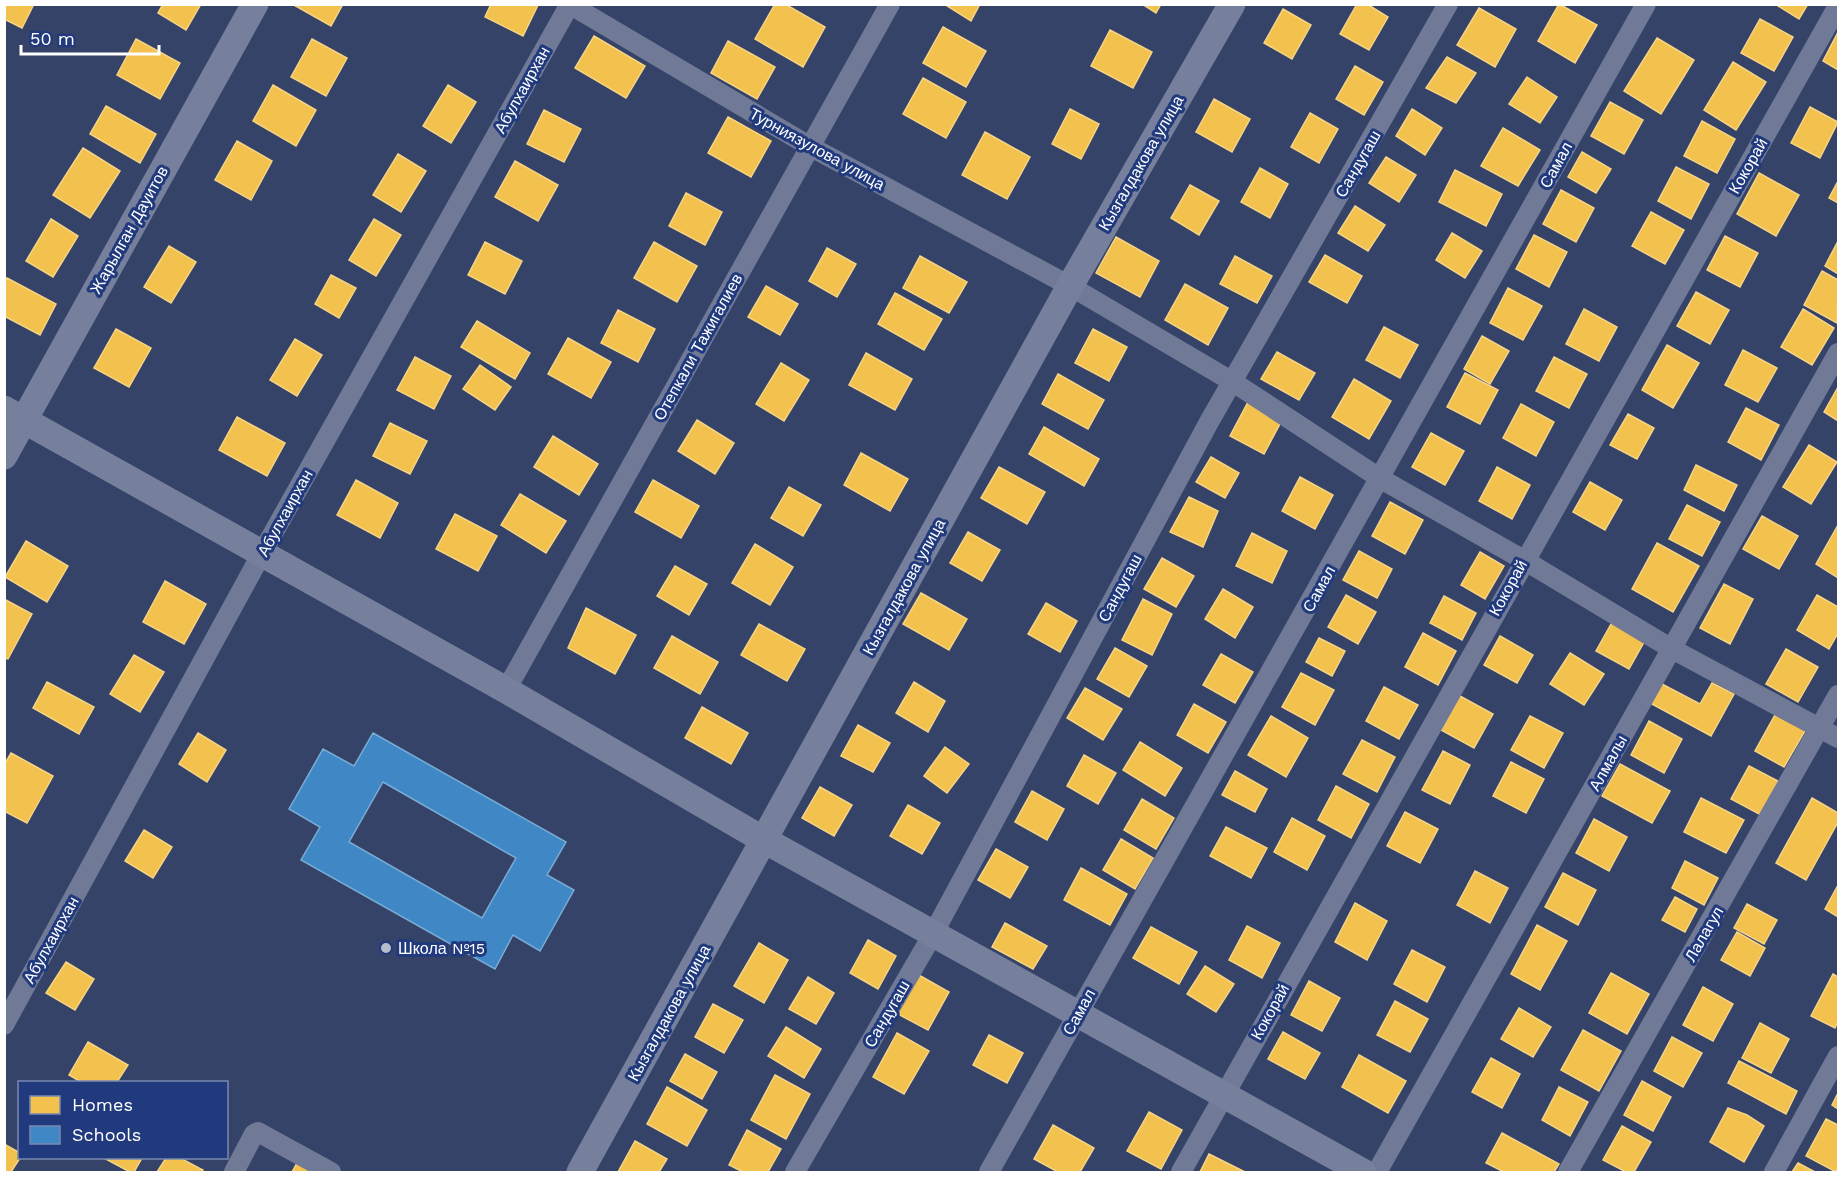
<svg xmlns="http://www.w3.org/2000/svg" width="1843" height="1177" font-family="'Work Sans',sans-serif">
<style>
.homes{fill:#f2c14e;stroke:#f6d483;stroke-width:1.5}
.schools{fill:#3f88c5;stroke:#79acd6;stroke-width:1.5;fill-rule:evenodd}
.lines{fill:none;stroke-linecap:round;stroke-linejoin:round}
.street{stroke:#707a97;stroke-width:20}
.secondary{stroke:#767f9b;stroke-width:27}
.poi-dot{fill:#b8bdca;stroke:#203a7d;stroke-width:2}
.labels{text-anchor:middle;dominant-baseline:central;stroke-width:6;stroke-linejoin:round;paint-order:stroke}
.street-label{font-size:16px;fill:#fff;stroke:#203a7d}
.poi-label{font-size:16px;fill:#fff;stroke:#203a7d;text-anchor:start}
</style>
<rect width="100%" height="100%" fill="#354368"/>
<!-- homes -->
<path class="homes" d="M4 4H34L22 28 4 19Z
M163 4H201L186 30 158 13Z
M292 4H343L331 26Z
M491 4H536L538 5 523 36 485 17Z
M775 4H785L825 27 803 67 755 39Z
M944 4H980L971 21Z
M1142 4H1161L1156 13Z
M1357 4H1367L1388 17 1369 50 1340 34Z
M1559 4 1597 25 1575 63 1538 41Z
M1775 4H1808L1799 19Z
M1479 8 1516 29 1495 67 1457 45Z
M1283 9 1311 25 1292 59 1264 43Z
M1760 19 1793 37 1774 71 1741 53Z
M943 27 986 51 966 87 923 63Z
M1110 30 1152 52 1133 88 1091 66Z
M1838 32V70L1823 61Z
M594 36 645 66 626 98 575 68Z
M1657 38 1694 60 1661 114 1624 91Z
M136 39 180 63 160 99 117 75Z
M312 39 347 58 326 96 291 77Z
M728 41 775 67 757 99 711 73Z
M1447 57 1476 73 1456 103 1426 88Z
M1733 62 1766 82 1736 130 1704 110Z
M1355 66 1383 82 1364 115 1336 99Z
M1527 77 1557 97 1540 123 1509 104Z
M923 78 966 102 946 138 903 114Z
M273 85 316 110 296 146 253 121Z
M448 85 476 102 451 143 423 126Z
M1214 99 1250 119 1232 152 1196 132Z
M1610 102 1643 120 1624 154 1591 136Z
M106 106 156 134 140 163 90 134Z
M1810 107 1838 122 1820 158 1791 143Z
M1070 109 1099 124 1081 159 1052 144Z
M1412 109 1442 128 1425 155 1396 136Z
M544 110 581 129 564 162 527 144Z
M1310 113 1338 129 1319 163 1291 147Z
M728 117 771 141 751 177 708 153Z
M1702 121 1735 139 1717 173 1684 156Z
M1503 128 1540 150 1518 186 1481 166Z
M985 132 1030 157 1007 199 962 175Z
M237 141 272 161 251 200 215 180Z
M83 148 120 171 90 218 53 195Z
M1582 152 1611 169 1596 193 1568 177Z
M398 154 426 171 401 212 373 195Z
M1386 157 1416 175 1399 202 1369 183Z
M515 161 558 185 538 221 495 197Z
M1676 167 1709 184 1691 219 1658 201Z
M1260 168 1288 184 1270 218 1241 202Z
M1455 170 1502 194 1486 226 1439 202Z
M1759 173 1799 195 1776 236 1737 214Z
M1838 181V203L1829 198Z
M1190 185 1219 201 1199 235 1171 218Z
M1561 190 1594 208 1576 242 1543 224Z
M686 193 722 212 705 245 669 226Z
M1355 206 1385 225 1368 251 1338 233Z
M1651 212 1684 230 1665 264 1632 246Z
M51 219 78 236 53 277 26 261Z
M374 219 401 235 376 276 349 260Z
M1452 233 1482 251 1465 278 1436 260Z
M1534 235 1567 252 1549 287 1516 269Z
M1725 236 1758 253 1740 287 1707 270Z
M1116 237 1159 261 1140 297 1096 273Z
M1838 241V274L1825 266Z
M485 242 522 261 505 294 468 275Z
M654 242 697 266 677 302 634 278Z
M169 246 196 262 171 303 144 287Z
M827 248 856 264 837 297 809 281Z
M1325 255 1362 276 1347 303 1309 282Z
M920 256 967 282 949 313 903 288Z
M1235 256 1272 276 1257 303 1220 284Z
M1822 271 1838 280 1837 323 1804 305Z
M331 275 356 288 339 318 315 304Z
M7 278 56 304 40 335 4 316V283Z
M1185 284 1228 308 1208 345 1165 320Z
M766 286 798 304 780 335 748 317Z
M1508 288 1542 306 1523 340 1490 323Z
M1696 292 1729 310 1710 344 1677 326Z
M895 293 942 319 924 350 878 324Z
M1584 309 1617 327 1599 361 1566 344Z
M1803 309 1834 328 1812 365 1781 347Z
M618 310 655 329 638 362 601 343Z
M477 321 530 353 515 379 461 347Z
M1384 327 1418 345 1400 378 1366 360Z
M116 329 151 348 129 387 94 368Z
M1093 329 1127 347 1109 381 1075 363Z
M1482 336 1509 351 1490 384 1464 369Z
M568 338 611 362 591 398 548 374Z
M295 339 322 355 297 396 270 380Z
M1667 345 1699 363 1673 408 1642 390Z
M1743 350 1777 368 1758 402 1725 385Z
M1277 352 1315 373 1299 400 1261 379Z
M866 353 912 379 895 410 849 385Z
M415 357 451 376 434 409 397 390Z
M1554 357 1587 374 1569 408 1536 391Z
M781 363 809 380 784 421 756 404Z
M480 365 511 387 495 410 463 389Z
M1465 373 1498 390 1480 424 1447 407Z
M1058 374 1104 400 1088 429 1042 404Z
M1354 379 1391 401 1369 439 1332 417Z
M1838 387V421L1824 412Z
M1248 402 1282 420 1264 454 1230 436Z
M1521 404 1554 422 1536 456 1503 438Z
M1746 408 1779 425 1761 460 1728 442Z
M1628 414 1654 428 1637 459 1610 445Z
M237 417 285 443 267 476 219 450Z
M697 420 734 443 715 474 678 451Z
M390 423 427 441 410 474 373 456Z
M1044 427 1099 459 1084 486 1029 454Z
M1431 433 1464 451 1445 485 1412 467Z
M553 436 598 464 579 495 534 467Z
M1809 445 1837 462 1811 504 1783 487Z
M861 453 908 479 890 511 844 485Z
M1211 457 1239 473 1225 498 1196 482Z
M1696 465 1737 485 1724 511 1684 490Z
M999 467 1045 492 1027 524 981 498Z
M1497 467 1530 485 1512 519 1479 501Z
M1300 477 1333 495 1315 529 1282 511Z
M356 480 398 503 380 538 337 515Z
M653 480 699 506 681 538 635 512Z
M1590 482 1622 500 1605 530 1573 512Z
M789 487 821 505 803 536 771 518Z
M520 494 566 521 546 553 501 525Z
M1189 497 1218 511 1203 547 1170 532Z
M1390 502 1423 520 1405 554 1372 536Z
M1687 505 1720 522 1702 556 1669 539Z
M455 514 497 536 478 571 436 549Z
M1762 516 1798 536 1779 569 1743 549Z
M1838 525V578L1816 564Z
M968 532 1000 550 982 581 950 563Z
M1252 533 1287 551 1272 583 1236 566Z
M26 541 68 566 47 602 5 577Z
M1657 543 1699 566 1673 612 1632 589Z
M755 544 793 567 770 605 732 583Z
M1359 551 1392 569 1377 598 1343 580Z
M1480 552 1504 566 1485 599 1461 585Z
M1162 558 1194 576 1176 607 1144 589Z
M675 566 707 584 689 615 657 596Z
M165 581 206 604 184 644 143 622Z
M1724 584 1753 599 1730 644 1700 628Z
M1223 589 1253 607 1235 638 1205 619Z
M921 593 967 619 949 650 903 624Z
M1346 595 1376 612 1358 644 1328 627Z
M1817 595 1838 607V633L1829 649 1797 630Z
M1444 596 1476 613 1462 640 1430 623Z
M4 599 32 614 8 659 4 658Z
M1143 599 1172 614 1152 655 1122 640Z
M1046 603 1077 621 1060 652 1028 634Z
M586 608 636 635 615 674 568 648Z
M1615 617 1648 635 1629 669 1596 651Z
M759 624 805 649 787 681 741 655Z
M1423 633 1456 651 1438 685 1405 667Z
M672 636 718 662 700 694 654 668Z
M1500 636 1533 655 1517 683 1484 665Z
M1319 638 1345 651 1332 676 1306 662Z
M1115 648 1147 666 1129 697 1097 679Z
M1786 649 1818 667 1798 702 1766 684Z
M1570 653 1604 674 1584 705 1550 684Z
M1221 654 1253 672 1235 703 1203 685Z
M134 655 164 672 140 712 110 694Z
M1301 673 1334 690 1315 725 1282 707Z
M47 682 94 707 79 734 33 708Z
M914 682 945 701 928 732 896 713Z
M1712 683 1734 694 1711 736 1650 703 1662 684 1700 704Z
M1384 687 1418 705 1399 739 1366 721Z
M1085 688 1122 709 1103 740 1067 718Z
M1460 696 1493 714 1474 748 1441 730Z
M1194 704 1226 722 1208 753 1177 735Z
M702 707 748 733 731 764 685 738Z
M1776 713 1806 729 1784 767 1755 751Z
M1271 716 1308 738 1286 777 1248 755Z
M1530 716 1563 733 1544 768 1511 750Z
M1649 721 1682 739 1664 773 1631 755Z
M858 725 890 743 873 772 841 756Z
M198 733 226 750 207 782 179 764Z
M1362 740 1395 757 1377 792 1343 774Z
M1140 742 1182 768 1165 796 1123 770Z
M945 747 969 764 947 793 924 776Z
M1443 751 1470 765 1450 804 1422 790Z
M11 753 53 776 27 823 4 811V765Z
M1084 755 1116 773 1098 804 1067 786Z
M1511 762 1544 779 1526 813 1493 796Z
M1620 764 1670 791 1652 823 1602 796Z
M1749 766 1778 781 1761 815 1731 799Z
M1235 771 1267 789 1255 812 1222 795Z
M1336 786 1369 804 1351 838 1318 820Z
M820 787 852 805 834 836 802 818Z
M1032 791 1064 809 1047 840 1015 822Z
M1701 798 1744 820 1726 853 1684 832Z
M1812 798 1838 813V822L1806 880 1776 863Z
M1142 799 1174 818 1156 849 1124 830Z
M908 805 940 823 922 854 890 836Z
M1405 812 1438 829 1420 863 1387 846Z
M1292 818 1325 836 1307 870 1274 852Z
M1594 819 1627 837 1609 871 1576 853Z
M1226 827 1267 848 1251 878 1210 856Z
M144 830 172 847 153 878 125 861Z
M1121 839 1153 858 1135 889 1103 870Z
M996 849 1028 867 1010 898 978 880Z
M1685 861 1718 878 1704 905 1672 888Z
M1081 868 1127 894 1110 925 1064 900Z
M1475 871 1508 888 1490 923 1457 905Z
M1563 873 1596 890 1578 925 1545 907Z
M1838 885V917L1825 909Z
M1675 897 1697 909 1685 932 1662 920Z
M1355 903 1387 921 1367 960 1335 942Z
M1747 904 1777 920 1764 944 1734 928Z
M1005 923 1047 946 1033 969 992 947Z
M1537 925 1567 941 1540 990 1511 974Z
M1247 926 1280 943 1262 978 1229 960Z
M1151 927 1197 952 1179 984 1133 958Z
M1737 932 1765 948 1750 976 1721 960Z
M868 940 896 956 878 989 850 973Z
M759 943 788 960 764 1003 734 986Z
M1412 950 1445 967 1427 1002 1394 984Z
M66 962 94 979 75 1010 46 993Z
M1205 966 1234 984 1216 1012 1187 994Z
M1611 973 1649 994 1627 1034 1589 1013Z
M917 974 949 992 928 1030 896 1013Z
M1833 974 1838 977V1021L1835 1028 1811 1016Z
M808 977 834 993 816 1024 789 1009Z
M1309 981 1340 998 1322 1031 1291 1015Z
M1703 987 1733 1004 1713 1041 1683 1025Z
M1395 1001 1428 1019 1410 1052 1377 1035Z
M713 1004 743 1020 724 1053 695 1037Z
M1519 1008 1551 1027 1533 1057 1501 1039Z
M1760 1023 1789 1039 1771 1073 1742 1058Z
M786 1027 821 1049 804 1078 768 1056Z
M1583 1030 1621 1051 1599 1091 1561 1070Z
M1283 1032 1320 1053 1305 1079 1268 1059Z
M897 1033 929 1051 904 1094 873 1077Z
M989 1035 1023 1053 1007 1083 973 1065Z
M1672 1037 1702 1053 1683 1087 1654 1071Z
M88 1042 128 1065 117 1082H81L69 1075Z
M685 1054 717 1072 702 1099 670 1081Z
M1359 1055 1406 1081 1388 1113 1342 1087Z
M1491 1058 1520 1074 1502 1108 1472 1092Z
M1739 1061 1797 1091 1786 1114 1728 1083Z
M775 1075 810 1094 786 1139 751 1120Z
M1642 1081 1671 1097 1653 1131 1624 1115Z
M667 1087 707 1110 687 1146 647 1124Z
M1559 1087 1588 1102 1570 1136 1542 1120Z
M1838 1093V1109L1832 1105Z
M1728 1108 1747 1115 1764 1126 1744 1162 1710 1142Z
M1149 1112 1182 1130 1161 1169 1127 1151Z
M1826 1119 1838 1125V1167L1836 1172 1806 1156Z
M1053 1125 1094 1148 1080 1172H1058L1034 1159Z
M1622 1126 1651 1142 1634 1172H1626L1603 1160Z
M747 1130 781 1149 768 1172H743L729 1165Z
M1502 1133 1559 1164 1554 1172H1504L1486 1163Z
M635 1141 667 1159 659 1172H618Z
M4 1144 20 1153V1158L11 1172H4Z
M1209 1154 1245 1172H1200Z
M104 1158H142L134 1172H130Z
M166 1158H180L203 1170 202 1172H157Z
M297 1163 314 1172H292Z
M1798 1163 1815 1172H1792Z"/>
<!-- schools -->
<path class="schools" d="M373 733 566 842 547 875 574 890 540 951 513 935 495 969 301 860 320 827 289 809 323 749 354 766ZM383 782 516 858 482 918 349 842Z"/>
<g class="lines">
<!-- street -->
<path class="street" d="M569 4 811 147 1070 286 1233 382 1381 479 1524 560 1672 649 1838 738
M506 690 890 4
M4 1025 262 553 570 4
M234 1172 254 1134 258 1132 331 1172
M795 1172 933 934 1209 422 1448 4
M989 1172 1646 4
M1181 1172 1838 6
M1377 1172 1838 353
M1568 1172 1838 695
M1774 1172 1838 1056"/>
<!-- secondary -->
<path class="secondary" d="M4 409 506 690 764 840 1363 1172
M4 456 255 4
M580 1172 1070 286 1232 4"/>
</g>
<!-- markers -->
<circle class="poi-dot" cx="386" cy="948" r="6"/>
<g class="labels">
<!-- street labels -->
<g class="street-label">
<text transform="translate(522 90) rotate(-61)">Абулхаирхан</text>
<text transform="translate(817 149) rotate(29)">Турниязулова улица</text>
<text transform="translate(1141 163) rotate(-60)">Кызгалдакова улица</text>
<text transform="translate(1358 164) rotate(-60)">Сандугаш</text>
<text transform="translate(1556 165) rotate(-61)">Самал</text>
<text transform="translate(1748 166) rotate(-60)">Кокорай</text>
<text transform="translate(129 230) rotate(-61)">Жарылган Дауитов</text>
<text transform="translate(698 347) rotate(-61)">Отепкали Тажигалиев</text>
<text transform="translate(285 513) rotate(-61)">Абулхаирхан</text>
<text transform="translate(904 587) rotate(-61)">Кызгалдакова улица</text>
<text transform="translate(1120 588) rotate(-62)">Сандугаш</text>
<text transform="translate(1508 588) rotate(-61)">Кокорай</text>
<text transform="translate(1319 589) rotate(-61)">Самал</text>
<text transform="translate(1608 763) rotate(-61)">Алмалы</text>
<text transform="translate(1704 934) rotate(-60)">Лалагул</text>
<text transform="translate(51 940) rotate(-61)">Абулхаирхан</text>
<text transform="translate(1079 1012) rotate(-61)">Самал</text>
<text transform="translate(1270 1012) rotate(-61)">Кокорай</text>
<text transform="translate(669 1013) rotate(-61)">Кызгалдакова улица</text>
<text transform="translate(887 1014) rotate(-60)">Сандугаш</text>
</g>
<!-- poi labels -->
<g class="poi-label">
<text x="398" y="948">Школа №15</text>
</g>
</g>
<!-- border -->
<rect width="1843" height="1177" fill="none" stroke="#ffffff" stroke-width="12"/>
<!-- legend -->
<rect x="18" y="1081" width="210" height="78" fill="#203a7d" stroke="#7989b1" stroke-width="1.5"/>
<rect x="30" y="1096" width="30" height="18" fill="#f2c14e" stroke="#7989b1" stroke-width="1.5"/>
<text x="72" y="1111" font-size="18" fill="#ffffff">Homes</text>
<rect x="30" y="1126" width="30" height="18" fill="#3f88c5" stroke="#7989b1" stroke-width="1.5"/>
<text x="72" y="1141" font-size="18" fill="#ffffff">Schools</text>
<!-- scale -->
<path d="M21 45v9h138v-9" fill="none" stroke="#ffffff" stroke-width="3"/>
<text x="30" y="45" font-size="18" fill="#ffffff" stroke="#203a7d" stroke-width="4.5" paint-order="stroke">50 m</text>
</svg>
